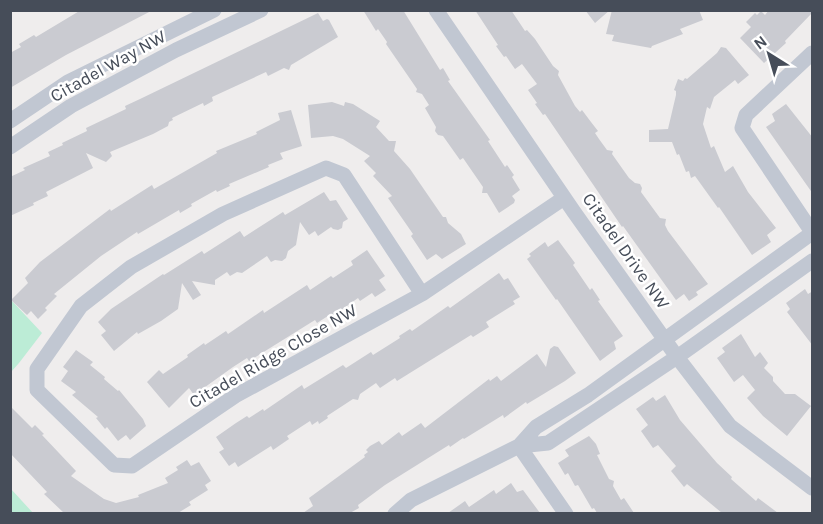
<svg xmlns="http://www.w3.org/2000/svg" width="823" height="524" font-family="Karla,sans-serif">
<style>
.green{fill:#bcecd6}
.building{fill:#cacbd1}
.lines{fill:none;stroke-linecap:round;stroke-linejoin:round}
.minor{stroke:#c1c7d2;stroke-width:15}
.labels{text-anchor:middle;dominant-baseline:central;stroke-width:5;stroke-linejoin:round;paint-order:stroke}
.street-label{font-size:18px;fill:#464d59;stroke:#fff}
</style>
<rect width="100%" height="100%" fill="#efeded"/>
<!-- green -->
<path class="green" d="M11 300 42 333 19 363 11 372Z
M11 489 33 513H11Z"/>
<!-- building -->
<path class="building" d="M81 10H153L66 55 10 88V53L21 47 19 44 34 35 36 37Z
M363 10H403L440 70 443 68 450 80 448 81 490 140 488 141 505 167 507 165 514 175 512 177 520 190 512 196 515 200 514 203 499 213 487 193H482L483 187 463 158 460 160 443 136 438 135 435 131 436 127 425 108 429 105 422 94 416 92 417 89 386 44 387 42 378 29 376 31Z
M475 10H511L525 31 527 30 535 39 553 66 559 71 558 75 575 106 580 112 582 110 591 122 598 131 595 133 599 139 607 150 613 151 612 154 629 178 635 183 640 184 642 188 641 192 660 218 666 219 665 225 668 231 708 284 696 292 698 295 689 301 684 294 676 300 623 226 622 227 545 114 543 115 535 104 537 103 528 90 537 84 522 64 515 69 506 56 504 57 496 46 498 45Z
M585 10H610L595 23Z
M612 10H699L703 20 680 29 683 34 652 46 651 48 612 41 614 35 606 34Z
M769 10H813V12L785 41 786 43 764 63 740 38 751 27 746 22 755 13 757 15 761 11 765 15Z
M318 13 323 21 327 19 329 20 338 37 291 65 289 70 284 68 268 76 266 72 212 97 213 101 204 106 203 103 172 118 173 120 169 122 168 126 153 134 110 152 112 156 106 162 86 153 93 168 46 192 48 196 33 203 34 205 10 216V177L25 170 23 168 50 156 48 152 63 145 62 143 87 131 86 128 126 109 125 106 140 99Z
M721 47 726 48 749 75 738 84 735 80 714 97 710 109 707 107 703 124 711 148 714 146 725 172 733 166 748 192 776 228 767 235 771 242 752 255 719 207 718 208 695 176 691 178 689 171 686 172 679 154 677 155 672 142H649V130L668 129 676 95V91L674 90 678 79 683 81 685 78 687 79 717 53Z
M332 102 344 106 345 102 353 104 380 121 376 127 389 141H396L394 151 410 169 443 217H446L448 223 461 234 466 244 442 259 436 254 427 260 411 236 413 234 388 198 392 196 373 176 376 173 364 161 370 156 343 139 333 136 311 138 308 105Z
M786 104 813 138V194L766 127 775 121 772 114Z
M291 110 302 146 280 153 283 159 268 165 269 167 229 184 230 186 217 192 216 190 191 204 192 206 180 213 179 210 138 234 137 232 101 256 54 294 57 296 45 308 47 310 38 319 31 311 27 315 11 300 28 283 25 278 40 262 110 209 111 211 152 185 154 189 217 153 216 151 257 134 256 132 280 120 278 113Z
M324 192 330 201 336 200 348 219 343 222 342 228 338 230 333 229 331 227 318 236 315 231 309 235 300 222 296 245 288 251 286 258 282 261 275 260 271 262 267 256 242 273 237 272 230 276 227 272 215 280V285L192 281 201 295 193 300 182 283 178 309 161 321 138 334 137 332 114 351 101 335 106 331 98 322 111 309 163 274 164 275 202 251 204 254 240 231 244 237 283 212 285 215Z
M558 240 575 263 573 265 590 290 592 288 600 300 598 301 623 336 614 342 616 349 600 361 557 299 556 300 527 259 531 256 529 254 545 242 548 247Z
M367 250 385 276 379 280 386 290 375 297 372 293 360 301 358 298 333 316 331 314 317 323 315 320 249 361 247 358 233 367 194 395 189 388 169 408 147 382 159 370 163 374 188 357 187 355 204 343 205 345 226 331 228 334 263 310 264 313 307 285 310 290 331 276 333 278 353 265 351 261Z
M499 273 504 280 508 278 520 297 513 301 515 304 486 322 489 327 473 337 471 335 397 381 395 378 380 388 376 383 360 394 358 400 353 399 327 416 328 418 319 424 318 421 312 425 310 421 287 436 289 439 273 450 271 446 238 467 235 462 229 466 219 452 224 449 216 437 236 423 247 416 249 418 263 409 264 411 302 385 304 389 343 365 346 368 371 352 373 355 400 338 399 336 410 329 412 331 448 306 450 308Z
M805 289 808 294 813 291V346L787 312 790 309 786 303Z
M741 334 755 357 760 352 768 363 764 368 773 377V381L785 394H795L811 406 787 436 763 416 747 398 755 390 743 375 734 382 717 358 725 352 722 348Z
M554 346 558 347 576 373 565 381 527 404 526 402 504 418 503 415 464 439 463 438 450 447 449 445 385 485 358 505 359 508 350 513H303L313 506 309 498 365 457 364 455 368 452 366 450 370 446 379 441 382 445 399 432 402 436 421 423 425 428 489 379 490 381 497 376 501 381 537 354 546 367 550 349Z
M76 350 93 362 90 365 105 377 104 379 118 391 119 390 143 419 146 426 130 440 126 435 118 441 107 427 105 429 96 418 98 417 72 395 76 392 61 381 68 371 63 367Z
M665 395 680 420 717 463 732 477 731 479 756 501 758 498 778 513H722L687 484 684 487 671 471 676 466 658 445 653 448 641 431 648 425 636 409 653 397 656 401Z
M10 406 32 428 35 425 44 434 42 435 76 471 71 476 104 499 116 503 139 497 138 495 168 483 165 478 178 470 176 467 187 460 191 466 199 462 211 481 205 485 208 490 189 502 191 505 178 513H64L44 494 47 492 10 453Z
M589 436 596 444 600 454 597 455 609 479 614 481 613 486 621 500 624 498 634 513H597L594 508 592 509 578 485 575 486 568 473 565 475 558 463 569 456 565 450Z
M511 483 517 492 523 490 540 513H448L465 501 469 507 494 490 496 494Z"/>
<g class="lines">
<!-- minor -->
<path class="minor" d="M436 10 574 212 677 357 730 426 812 488
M812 53 746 115 742 128 812 232
M10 121 68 82 214 10
M10 147 71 106 176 50 261 10
M422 294 344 175 326 168 223 214 131 267 81 306 37 369V390L114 465 132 466 235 396 422 294 564 198
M519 446 536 427 588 395 812 233
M519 446 566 514
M395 514 411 500 519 446 548 443 677 357 812 261"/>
</g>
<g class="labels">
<!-- street labels -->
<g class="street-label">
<text transform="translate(108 66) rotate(-29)">Citadel Way NW</text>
<text transform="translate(626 251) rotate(55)">Citadel Drive NW</text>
<text transform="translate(273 356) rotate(-30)">Citadel Ridge Close NW</text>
</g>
</g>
<!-- border -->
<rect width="823" height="524" fill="none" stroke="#464d59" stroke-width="24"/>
<!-- north arrow -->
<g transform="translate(769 54) rotate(323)" stroke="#ffffff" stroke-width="4.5" paint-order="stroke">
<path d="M0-4.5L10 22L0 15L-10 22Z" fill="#464d59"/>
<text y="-9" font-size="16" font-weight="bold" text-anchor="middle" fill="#464d59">N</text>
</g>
</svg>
